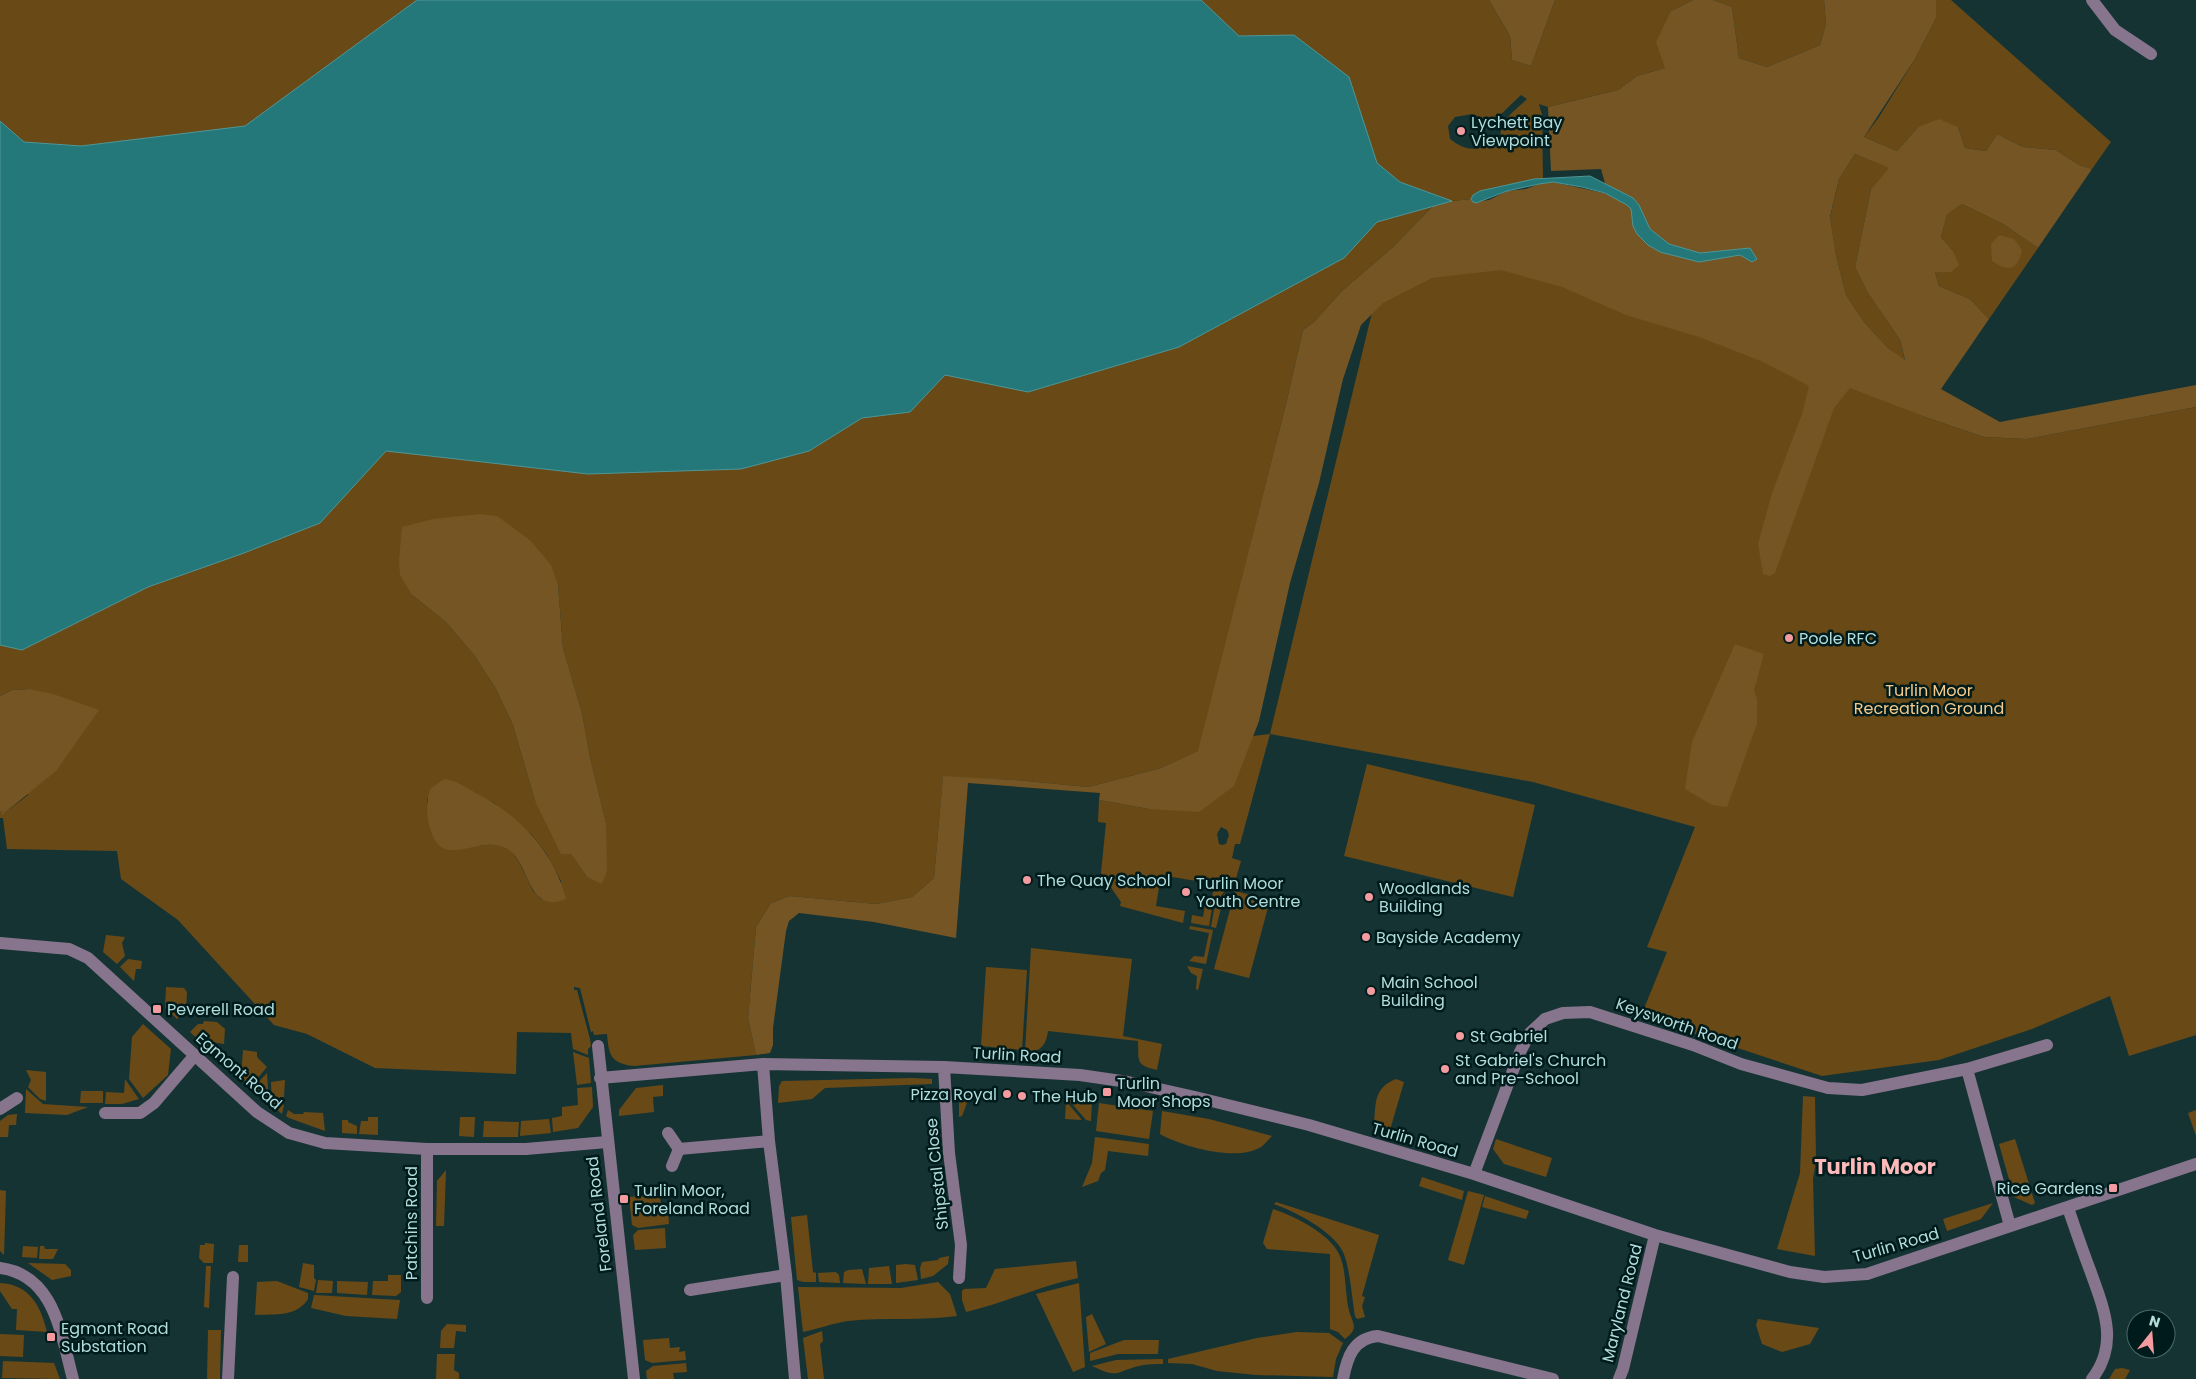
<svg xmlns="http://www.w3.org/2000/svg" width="2196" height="1379" font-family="Poppins,sans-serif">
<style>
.green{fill:#694a17;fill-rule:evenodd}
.forest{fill:#745523;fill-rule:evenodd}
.water{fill:#247879;stroke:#4e9697}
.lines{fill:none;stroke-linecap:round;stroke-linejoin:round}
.minor{stroke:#86758c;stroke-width:12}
.poi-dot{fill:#f49b9f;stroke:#001b1b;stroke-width:2}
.labels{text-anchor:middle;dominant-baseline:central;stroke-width:5;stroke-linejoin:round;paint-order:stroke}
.poi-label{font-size:16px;fill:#b1dcdc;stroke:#001b1b;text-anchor:start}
.park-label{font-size:16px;fill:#f5c989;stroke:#001b1b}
.street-label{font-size:16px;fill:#b1dcdc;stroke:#001b1b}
.district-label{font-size:21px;font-weight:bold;fill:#feb9bb;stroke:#001b1b}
</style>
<rect width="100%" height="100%" fill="#163334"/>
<!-- green -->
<path class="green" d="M0 0H1489L1510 36 1512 60 1531 66 1555 0H1693L1671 11 1665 68 1637 76 1618 90 1548 107 1539 104 1542 115 1543 178 1480 191 1473 195 1471 199 1452 201 1433 206 1392 248 1342 291 1314 322 1303 330 1286 404 1199 751 1161 768 1088 787 1015 780 943 777 934 878 912 897 876 904 790 896 771 903 756 927 748 1018 756 1055 634 1066C610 1063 609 1055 607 1034L594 1035 593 1031 591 1032 580 988 574 987V990H577L590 1039 591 1046 588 1049V1055L573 1049 571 1033 517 1032 516 1074 375 1068 307 1034 274 1025 178 920 121 879 117 851 7 849 3 818H0V812L2 811 3 814 28 795 29 689 12 690 0 696ZM1521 95 1527 99C1516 110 1498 121 1501 138 1482 150 1469 154 1450 139L1448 126 1455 117 1472 114 1486 119 1497 118ZM558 585 563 648 582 713 590 757 606 823 587 877 535 801 513 725 496 689 474 655 446 622 412 595ZM449 780 494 803 532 835 546 853 561 881V901L541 899 533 891 519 862 511 851 498 844 474 846 430 827 427 799Z
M1713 0H1824L1826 24 1820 45 1767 67 1739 58 1732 7Z
M1936 0H1951L2111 142 2092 169 2079 165 2056 150 2023 147 1997 134 1986 151 1965 148 1958 127H1918L1897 151 1864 137 1879 117 1915 59 1936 18Z
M1855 154 1890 168 1871 189 1855 267 1868 293 1900 340 1905 361 1888 348 1864 322 1846 295 1836 255 1830 218 1839 179Z
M1962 204 2003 224 2038 248 1989 319 1970 299 1939 286 1935 272H1951L1953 251 1941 237 1947 215Z
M1539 255 1928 418 1984 437 2027 439 2196 407V1035L2129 1056 2110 996 2032 1029 1939 1060 1822 1076 1641 1016 1667 952 1647 947 1695 827 1533 782 1270 734 1240 844H1235L1232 858 1241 861 1233 889 1224 887V892L1212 908 1209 926 1191 923 1192 915 1203 917 1206 899 1212 900 1214 884 1161 875 1156 906 1185 911 1183 923 1120 906 1121 902 1101 873 1106 823 1098 822 1099 800 1149 809 1253 736 1270 734 1375 300 1414 265ZM1221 827 1227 830 1229 835 1226 844 1222 845 1219 844 1217 834Z
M1367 764 1535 805 1513 897 1344 856Z
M1235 891 1270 900 1249 978 1214 969Z
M1225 893 1216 928 1211 927 1214 910Z
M1190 926 1213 930 1206 964 1189 961 1194 956 1204 957 1209 933 1189 929Z
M106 935 125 937 122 943 125 956 117 964 103 952Z
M1031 948 1132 959 1123 1036 1162 1044 1157 1070C1135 1065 1139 1061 1138 1041L1048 1031C1046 1045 1041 1053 1025 1051Z
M128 959 142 961 141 969H136L134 981 120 967Z
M1187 966 1203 969 1198 990 1196 989 1197 976 1191 973Z
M986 967 1027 970 1022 1050 981 1046Z
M166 987 184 988 187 992 186 1010 177 1019 165 1008Z
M204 1021 217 1022 225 1029 224 1044 211 1042 209 1050 190 1032 198 1024H203Z
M143 1024 171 1049 168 1075 143 1098 129 1079 132 1037Z
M243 1050 257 1052V1057L267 1067 251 1086 241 1078Z
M573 1052 589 1058 591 1083 577 1085Z
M26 1070 46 1072V1101L40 1099 28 1087 31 1080Z
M267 1073 269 1103 252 1089Z
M912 1078 932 1079V1084L825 1088 812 1099 778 1103 779 1086 782 1081Z
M125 1079 139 1099 122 1104H105L106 1092 124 1093Z
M1396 1079 1404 1082 1390 1130 1374 1125C1376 1104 1373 1088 1396 1079Z
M285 1080 284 1097H280V1102L284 1105 282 1114 272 1105 271 1082Z
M663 1085V1096L653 1097 654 1112 619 1116V1110L636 1088Z
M592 1087 593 1107 578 1128 553 1132 552 1118 562 1116V1107L578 1105 577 1088Z
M26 1089 43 1104 88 1107 67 1115 25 1113Z
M81 1091H103V1103H80Z
M959 1092H969L970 1095 962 1116 959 1117Z
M1803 1096 1815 1097 1816 1161 1813 1179 1815 1256 1777 1249 1800 1173Z
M1067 1098 1092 1101 1091 1121 1086 1120Z
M1066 1101 1082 1120 1065 1119Z
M1099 1103 1153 1111 1149 1139 1096 1131Z
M288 1110 294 1114H303L304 1112 323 1113 325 1131 289 1118 286 1116Z
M2196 1110V1136L2188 1113Z
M1162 1111 1209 1119 1272 1136C1269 1139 1265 1144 1261 1147 1237 1162 1183 1147 1160 1134Z
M17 1114 16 1125H9L8 1137H0V1121L8 1115Z
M368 1117H378V1135L359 1134 361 1121H368Z
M460 1117H475L474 1137 459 1136Z
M549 1119 551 1133 520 1136 521 1121Z
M342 1120H348V1122L357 1126V1134L342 1133Z
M484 1121 519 1122 518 1137H483Z
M1095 1137 1149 1144 1148 1156 1108 1151 1105 1170 1101 1173 1098 1181 1082 1187 1092 1163Z
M1496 1139 1552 1158 1546 1177 1504 1164 1493 1149Z
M2015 1139 2035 1203 2032 1205 2014 1197 1999 1144Z
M446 1170 444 1226H436L437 1181Z
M1422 1177 1464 1191 1462 1200 1419 1186Z
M0 1190 6 1191 4 1255 0 1251Z
M1468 1191 1484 1195 1464 1265 1448 1260Z
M660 1194 661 1210 668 1209 669 1224 638 1228 632 1225 629 1197Z
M1485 1196 1529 1211 1526 1219 1482 1207Z
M1276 1202 1379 1235 1362 1296 1365 1297 1362 1306 1365 1317 1357 1319 1355 1316C1352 1299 1350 1267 1343 1252 1333 1231 1296 1212 1274 1204Z
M1993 1203 1981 1219 1947 1231 1943 1219Z
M1273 1209C1294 1216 1329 1233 1339 1254 1346 1268 1345 1290 1348 1306 1351 1323 1361 1327 1345 1339L1338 1332 1330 1329V1254L1267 1249 1263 1243Z
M807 1215 813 1272 816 1273V1282H803L797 1280 791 1217Z
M665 1228 666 1248 635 1250 633 1235 638 1230Z
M205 1243 214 1244 213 1263H204L199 1258 200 1245H205Z
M239 1245H248V1262H238Z
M23 1246 38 1247 37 1258 22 1257Z
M40 1246H44L45 1249H58L53 1259H39Z
M949 1256 948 1264 933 1276 921 1279 920 1268 922 1262 938 1260 939 1258Z
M1076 1261 1078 1278C1040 1286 1004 1303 966 1312L962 1300V1291L964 1289 986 1288 995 1269Z
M28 1263 65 1264 71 1270V1276L52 1280Z
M303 1263 314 1265V1278L316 1280 314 1291 299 1287Z
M906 1264 915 1265 918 1280 896 1283V1265Z
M206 1266H211L209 1308 204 1307Z
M889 1266 892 1284H868L869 1268Z
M862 1269 866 1284 843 1283 844 1272 848 1270Z
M836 1272 839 1275 840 1283 819 1282 818 1273Z
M388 1275H401V1292L396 1296 372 1295 373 1281H388Z
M318 1280 333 1281 332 1293H316Z
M277 1281 308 1293V1299C297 1317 274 1314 255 1315L257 1282Z
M337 1281 368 1282 367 1295 337 1293Z
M938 1282 950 1294 957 1316C921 1321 885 1317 848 1321 833 1323 818 1329 803 1332L798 1287 901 1288Z
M0 1283C29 1284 41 1306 47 1332L16 1330 17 1309H12L0 1291Z
M1079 1283 1085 1367 1073 1372 1036 1294Z
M314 1295 400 1300 397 1319 346 1316 311 1308Z
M1092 1314 1106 1344 1089 1352 1086 1317Z
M1758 1319 1819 1328 1810 1344 1782 1352 1762 1344 1756 1325Z
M447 1324 466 1325V1332L456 1331 454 1348H440L441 1331Z
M208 1330H221L220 1379H207Z
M822 1331 823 1341 820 1344 824 1379H808L803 1338Z
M1297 1332 1329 1333 1343 1343 1336 1359 1333 1377 1256 1375 1217 1371 1192 1364 1168 1363V1359L1257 1338Z
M0 1334 24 1335 23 1357 0 1356Z
M669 1338 670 1348 680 1347 679 1352 685 1351 686 1360 652 1363 645 1360 643 1340Z
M1124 1340H1159L1158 1354H1118L1090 1361V1353Z
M437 1354H455L454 1370 459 1373V1379H436Z
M1163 1359V1364C1156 1364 1147 1364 1139 1366 1114 1372 1120 1379 1092 1366L1116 1360Z
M3 1361 54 1363 60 1379 2 1378Z
M686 1363 687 1372 673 1373 674 1379H647L646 1371 653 1366Z
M2122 1368 2130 1370 2125 1379H2109L2115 1369Z"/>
<!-- forest -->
<path class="forest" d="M1489 0H1555L1531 66 1512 60 1510 36Z
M1693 0H1713L1732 7 1739 58 1767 67 1820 45 1826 24 1824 0H1936V18L1915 59 1864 137 1897 151 1918 127 1939 119 1958 127 1965 148 1986 151 1997 134 2023 147 2056 150 2079 165 2092 169 2038 248 2003 224 1962 204 1947 215 1941 237 1953 251 1959 265 1951 272H1935L1939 286 1970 299 1989 319 1941 389 2000 422 2196 385V407L2027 439 1984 437 1928 418 1850 388 1834 408 1775 573 1770 576 1763 574 1758 544 1772 493 1802 414 1809 386 1761 361 1699 337 1626 315 1562 287 1501 270 1432 278 1383 303 1361 325 1343 379 1319 483 1290 583 1259 721 1234 786 1199 812 1149 809 1099 800 1100 793 968 783 956 938 874 922 799 913 789 921 786 931 773 1028V1045L770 1053 756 1055 748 1018 756 927 771 903 790 896 876 904 912 897 934 878 943 776 1015 780 1088 787 1161 768 1198 751 1286 404 1303 330 1314 322 1342 291 1392 248 1433 206 1452 201 1471 199 1473 202 1489 200 1507 191 1526 189 1539 184 1553 182 1608 194 1601 169 1551 171 1548 107 1618 90 1637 76 1665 68 1656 42 1671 11ZM1855 154 1889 168 1871 189 1855 267 1868 293 1900 340 1905 360 1888 348 1864 322 1846 295 1836 255 1830 217 1839 179Z
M1999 235 2014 239 2022 250C2017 271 2009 272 1992 261L1991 244Z
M480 514 497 516 531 541 551 565 558 585 563 648 582 713 590 757 606 823 607 871 602 884 587 877 571 854H561L535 801 513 725 496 689 474 655 446 622 412 595 400 575 399 560 402 527 433 519Z
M1735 644 1764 654 1754 690 1757 699V724L1727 807 1712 805 1685 789 1692 742Z
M29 689 53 694 99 710 56 771 2 815V811L0 812V696L12 690Z
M444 779C455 780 466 787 476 793 519 815 554 851 566 899 528 915 530 866 510 851 482 830 444 873 431 831 426 817 426 803 430 789Z"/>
<!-- water -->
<path class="water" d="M417 0H1201L1239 36 1294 35 1349 77 1377 163 1400 182 1452 201 1377 222 1344 258 1179 347 1028 392 945 375 910 412 862 418 809 451 741 469 588 474 386 451 320 523 244 553 148 587 22 650 0 645V121L24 142 81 146 245 126Z
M1590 176 1633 198 1639 205 1650 229 1669 244 1700 253 1750 248 1757 259 1752 262 1740 255 1699 262 1660 252 1648 245 1637 234 1633 226 1631 209 1627 205 1605 193 1582 187 1553 182 1539 184 1507 191 1476 203 1473 202 1471 199 1473 195 1480 191 1534 179Z"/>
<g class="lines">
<!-- minor -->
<path class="minor" d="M2092 0 2115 30 2151 54
M0 943 69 949 88 958 257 1112 289 1133 325 1143 427 1149H526L607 1142
M598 1046 634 1379
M763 1064 769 1141 786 1275 795 1379
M944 1067 949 1153 961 1245 959 1278
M1967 1069 2010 1226
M600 1078 763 1064 944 1067 1080 1075 1128 1082 1195 1097 1309 1125 1474 1174 1655 1235 1790 1272 1824 1277 1867 1274 2196 1164
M0 1109 17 1098
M105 1113H140L154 1103 195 1055
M668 1133 679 1149
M672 1166 679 1149 769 1141
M1474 1174 1520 1052 1530 1033 1545 1019 1563 1013 1590 1012 1693 1045 1741 1064 1828 1088 1862 1090 1967 1069 2047 1045
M2068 1208C2075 1228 2082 1249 2090 1270 2103 1307 2120 1343 2092 1379
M0 1268C55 1275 61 1335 73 1379
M690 1290 786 1275
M427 1298V1149
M228 1379 233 1277
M1343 1379C1347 1358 1353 1338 1378 1336L1553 1379
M1619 1379 1623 1369 1655 1235"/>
</g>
<!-- markers -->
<g class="poi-dot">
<circle cx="1461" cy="131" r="5"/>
<circle cx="1789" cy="638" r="5"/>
<circle cx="1027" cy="880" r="5"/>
<circle cx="1186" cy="892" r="5"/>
<circle cx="1369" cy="897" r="5"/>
<circle cx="1366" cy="937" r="5"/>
<circle cx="1371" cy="991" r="5"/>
<rect x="152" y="1004" width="10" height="10" rx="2.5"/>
<circle cx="1460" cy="1036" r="5"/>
<circle cx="1445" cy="1069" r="5"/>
<rect x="1102" y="1087" width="10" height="10" rx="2.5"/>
<circle cx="1007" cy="1094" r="5"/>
<circle cx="1022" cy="1096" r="5"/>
<rect x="2108" y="1183" width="10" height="10" rx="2.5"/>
<rect x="619" y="1194" width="10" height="10" rx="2.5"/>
<rect x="46" y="1332" width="10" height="10" rx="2.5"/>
</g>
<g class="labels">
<!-- poi labels -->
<g class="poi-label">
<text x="1471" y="122">Lychett Bay<tspan x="1471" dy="18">Viewpoint</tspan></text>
<text x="1799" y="638">Poole RFC</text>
<text x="1037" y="880">The Quay School</text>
<text x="1196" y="883">Turlin Moor<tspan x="1196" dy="18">Youth Centre</tspan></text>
<text x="1379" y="888">Woodlands<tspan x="1379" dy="18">Building</tspan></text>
<text x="1376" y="937">Bayside Academy</text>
<text x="1381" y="982">Main School<tspan x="1381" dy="18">Building</tspan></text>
<text x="167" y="1009">Peverell Road</text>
<text x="1470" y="1036">St Gabriel</text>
<text x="1455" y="1060">St Gabriel's Church<tspan x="1455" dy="18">and Pre-School</tspan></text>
<text x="1117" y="1083">Turlin<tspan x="1117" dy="18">Moor Shops</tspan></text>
<text x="997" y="1094" text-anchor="end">Pizza Royal</text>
<text x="1032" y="1096">The Hub</text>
<text x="2103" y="1188" text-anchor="end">Rice Gardens</text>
<text x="634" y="1190">Turlin Moor,<tspan x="634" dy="18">Foreland Road</tspan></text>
<text x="61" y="1328">Egmont Road<tspan x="61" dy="18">Substation</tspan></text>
</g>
<!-- park labels -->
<g class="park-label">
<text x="1929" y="690">Turlin Moor<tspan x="1929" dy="18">Recreation Ground</tspan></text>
</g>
<!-- street labels -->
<g class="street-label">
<text transform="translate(1677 1024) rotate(19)">Keysworth Road</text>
<text transform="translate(1017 1055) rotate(3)">Turlin Road</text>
<text transform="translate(239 1071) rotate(41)">Egmont Road</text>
<text transform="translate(1415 1140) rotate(16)">Turlin Road</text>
<text transform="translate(937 1174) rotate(-96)">Shipstal Close</text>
<text transform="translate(599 1214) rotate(-97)">Foreland Road</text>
<text transform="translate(411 1223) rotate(-90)">Patchins Road</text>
<text transform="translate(1896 1245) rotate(-16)">Turlin Road</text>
<text transform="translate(1622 1303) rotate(-76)">Maryland Road</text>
</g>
<!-- district labels -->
<g class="district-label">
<text x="1875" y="1166">Turlin Moor</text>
</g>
</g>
<!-- north arrow -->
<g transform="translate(2151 1334) rotate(17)"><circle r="24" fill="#001b1b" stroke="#476868"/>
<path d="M0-4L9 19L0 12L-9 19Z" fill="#f49b9f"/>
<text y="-8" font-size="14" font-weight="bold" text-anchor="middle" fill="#b1dcdc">N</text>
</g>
</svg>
